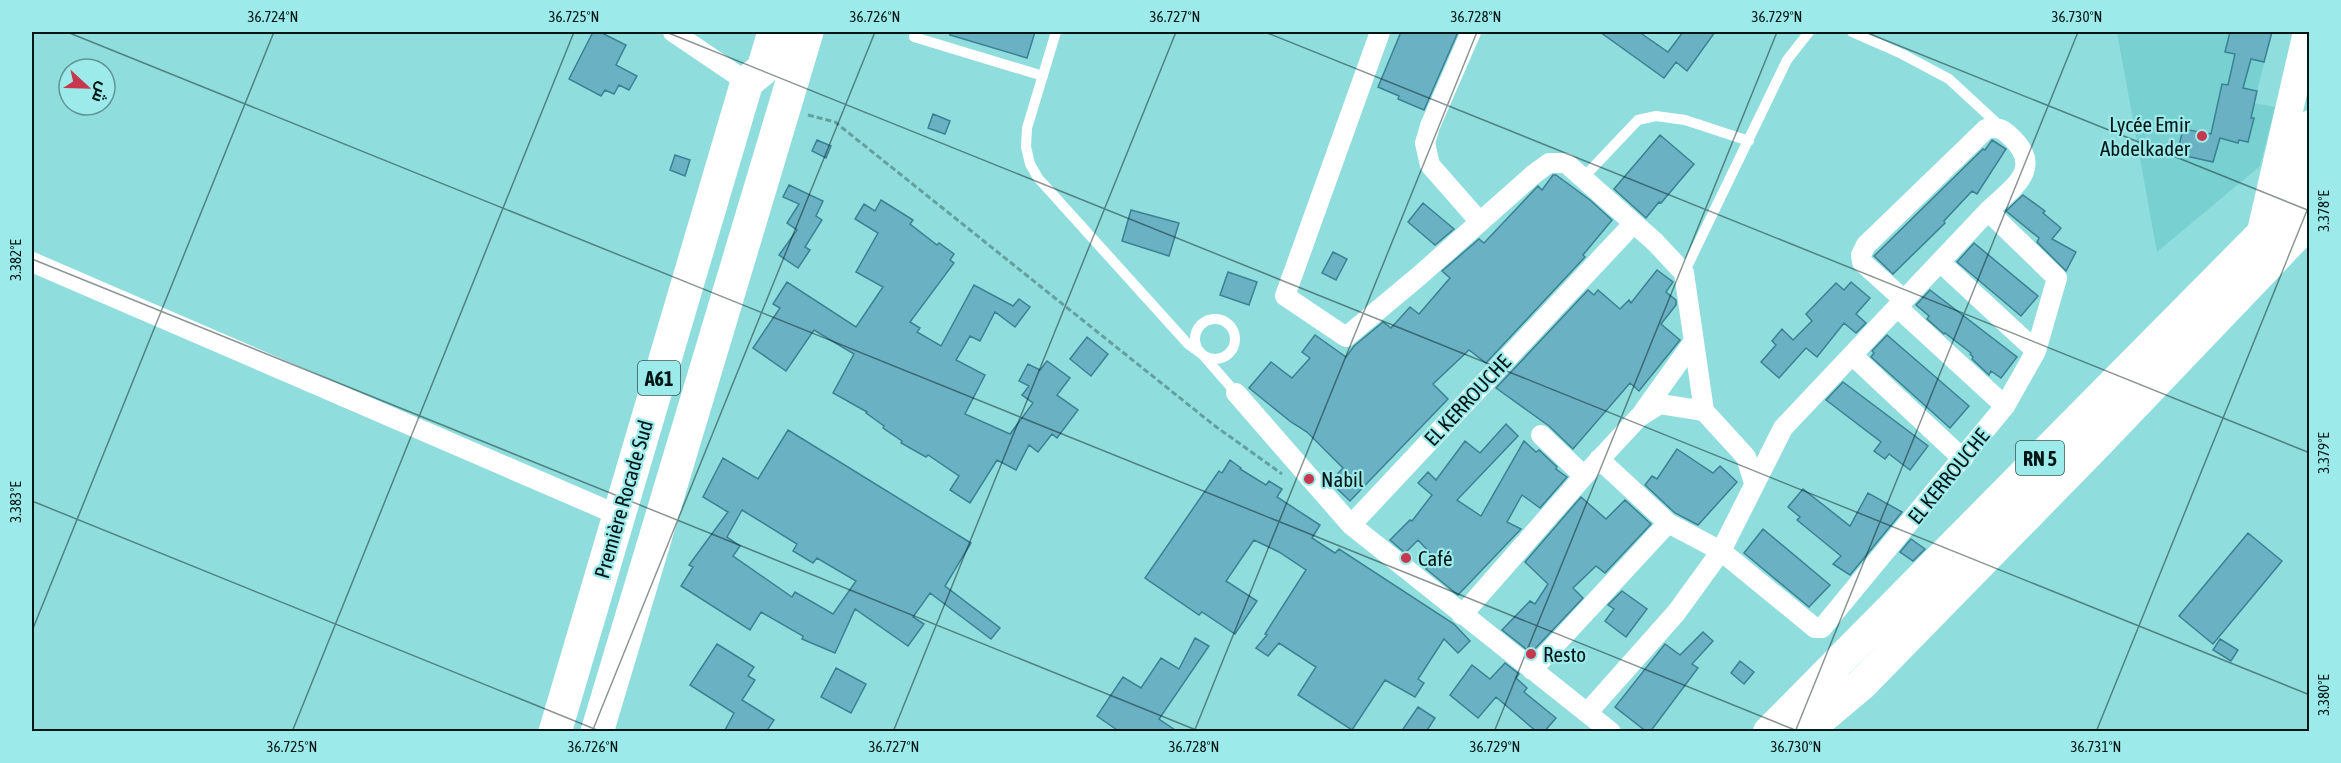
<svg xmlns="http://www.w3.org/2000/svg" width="2341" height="763" font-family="'Asap Condensed',Cairo,sans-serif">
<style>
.built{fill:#79d0d1}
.building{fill:#6ab1c3;stroke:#3a8293;stroke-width:1.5;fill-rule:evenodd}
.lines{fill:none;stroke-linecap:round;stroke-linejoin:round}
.path{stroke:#64a0a0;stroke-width:3;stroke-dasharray:6 3;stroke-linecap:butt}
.lane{stroke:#fff;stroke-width:10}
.street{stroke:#fff;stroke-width:20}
.secondary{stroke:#fff;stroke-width:28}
.primary{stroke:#fff;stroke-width:32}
.highway{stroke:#fff;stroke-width:33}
.ticks{fill:none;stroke:#001616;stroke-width:1.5;stroke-opacity:0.45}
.poi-dot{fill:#c7374e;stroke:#9deaea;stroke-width:2}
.labels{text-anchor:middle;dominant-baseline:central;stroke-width:4.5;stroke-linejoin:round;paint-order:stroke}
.shield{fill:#9deaea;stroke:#2f5656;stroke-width:1.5}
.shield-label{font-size:20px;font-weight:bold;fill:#001616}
.poi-label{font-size:21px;fill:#001616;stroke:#9deaea;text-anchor:start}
.street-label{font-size:21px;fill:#001616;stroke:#9deaea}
.neatline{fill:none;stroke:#001616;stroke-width:2}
.ticks-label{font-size:15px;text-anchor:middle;fill:#001616}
</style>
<rect width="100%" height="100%" fill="#90dddd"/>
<!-- built -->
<path class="built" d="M2117 32H2272L2254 103 2275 107 2260 166 2157 252Z"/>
<!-- building -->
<path class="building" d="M593 32H600L626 45 616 65 637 76 629 90 619 85 614 94 605 90 601 96 569 79Z
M951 32H1035L1027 58 950 35Z
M1401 32H1458L1424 110 1398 99 1399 96 1378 87Z
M1600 32H1639L1668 52 1683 32H1715L1687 71 1676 62 1664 78Z
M2230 32H2272L2264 62 2251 59 2243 88 2257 91 2251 118H2254L2248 142 2239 140 2238 143 2220 138 2213 162 2177 154 2183 129 2211 134 2222 84 2228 85 2235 54 2225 52Z
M933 114 950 121 945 134 928 128Z
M1660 135 1694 164 1661 203 1659 202 1646 218 1614 189Z
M817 140 831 146 826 158 812 151Z
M1992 140 2006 149 1977 194 1972 191 1944 221 1945 223 1893 274 1874 256 1983 149 1985 150Z
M675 155 690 160 685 176 670 170Z
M1553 175H1556L1590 200 1612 220 1583 255 1585 257 1486 363 1469 350 1433 384 1448 399 1350 501 1330 482 1343 468 1307 432 1291 422 1249 388 1271 362 1292 378 1310 358 1302 352 1315 335 1346 357 1354 346 1383 322 1391 328 1410 307 1419 314 1450 278 1442 271 1479 239 1484 243 1536 188 1538 186 1542 190Z
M789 185 823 201 816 216 822 220 805 247 810 250 798 268 779 255 797 230 787 223 799 204 783 197Z
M2023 195 2045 211 2043 213 2061 228 2052 239 2076 252 2066 271 2037 242 2039 238 2006 211Z
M881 200 913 220 910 224 937 245 939 243 954 254 950 260 954 263 910 322 920 328 917 332 941 346 974 285 1013 306 1019 299 1030 307 1015 327 995 312 980 341 970 336 956 360 985 375 965 414 1010 434 1033 403 1022 395 1029 386 1019 381 1028 364 1040 370 1047 361 1070 378 1057 395 1078 410 1057 438 1052 434 1038 452 1029 445 1016 470 997 460 970 503 950 490 959 476 928 455 926 457 901 443 902 441 883 428 884 426 866 413 867 412 833 393 854 354 814 330 786 371 753 348 780 308 773 304 787 282 856 327 883 287 856 272 878 233 855 219 864 204 875 211Z
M1423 203 1454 229 1435 245 1408 222Z
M1131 210 1179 223 1169 256 1122 241Z
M1974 243 2038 296 2021 316 1957 262Z
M1333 252 1347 259 1336 280 1322 273Z
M1657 270 1673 282 1666 292 1676 300V305L1661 324 1680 340 1639 391 1630 383 1573 449 1549 426 1496 388 1588 290 1594 295 1598 290 1620 309 1629 300 1631 303Z
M1228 272 1257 282 1249 305 1220 295Z
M1851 282 1870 298 1856 314 1866 323 1856 333 1844 323 1817 357 1806 348 1779 378 1761 362 1776 345 1772 341 1782 329 1793 340 1812 321 1806 314 1836 283 1844 290Z
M1930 290 2017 357 2001 378 1991 371 1989 375 1972 359 1973 357 1970 354 1971 353 1945 333 1944 334 1927 319 1929 316 1916 305Z
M1887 335 1969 406 1950 428 1871 357 1874 353 1872 351Z
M1087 337 1108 354 1091 376 1070 359Z
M1843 382 1928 446 1910 470 1889 454 1885 459 1874 451 1881 442 1826 400Z
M1506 424 1518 436 1457 500 1481 516 1524 441 1536 452 1539 450 1557 467 1556 469 1567 477 1540 508 1522 495 1507 522 1521 529 1458 595 1426 569 1435 558 1418 540 1405 553 1390 540 1410 520 1412 521 1432 495 1418 483 1428 472 1436 480 1465 441 1480 453Z
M788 430 971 543 945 586 1000 628 991 639 930 593 913 617 924 624 908 646 855 609 835 653 802 639 803 636 761 612 750 630 681 586 693 567 689 565 728 512 703 497 723 458 758 479ZM742 510 797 544 793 551 813 563 817 558 856 581 833 614 795 592 792 597 733 556 740 546 727 537Z
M1677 449 1713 473 1720 466 1737 482 1698 525 1675 513 1645 485 1652 476 1657 479Z
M1230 460 1241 468 1240 469 1266 485 1269 481 1282 489 1277 497 1320 525 1312 538 1335 553 1339 549 1454 624 1470 641 1458 653 1444 639 1418 679 1424 683 1415 697 1385 680 1352 730 1298 695 1316 667 1279 643 1268 656 1256 648 1267 635 1265 634 1306 570 1279 552 1254 540 1226 581 1257 601 1235 634 1202 612 1199 615 1145 578 1219 471 1222 473Z
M1803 489 1850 526 1868 493 1902 512 1850 575 1833 564 1841 556 1797 520 1800 517 1788 507Z
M1581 497 1606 519 1625 500 1651 524 1605 573 1596 566 1573 588 1583 598 1531 653 1502 630 1530 601 1535 604 1548 584 1525 562Z
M1763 529 1830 585 1809 607 1744 553Z
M2248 533 2282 561 2213 644 2179 616Z
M1911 539 1925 549 1913 561 1900 552Z
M1622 591 1647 609 1626 637 1605 621 1614 609 1608 605Z
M1703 632 1713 641 1692 664 1698 668 1650 732H1647L1615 707 1665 644 1680 655Z
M1195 638 1209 646 1159 719 1178 732H1120L1097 716 1123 677 1141 688 1161 658 1179 669Z
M2220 639 2238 650 2231 661 2213 650Z
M717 644 754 667 748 676 755 680 742 700 774 720 766 732H724L734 713 690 685Z
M1740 661 1754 672 1744 684 1731 673Z
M1505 663 1519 674 1516 678 1527 688 1524 692 1556 718 1544 732H1537L1496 697 1478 718 1450 695 1472 665 1490 679Z
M836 668 866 684 851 713 821 697Z
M1418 707 1435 718 1426 732H1401Z"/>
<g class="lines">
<!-- path -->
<path class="path" d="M808 115 835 122 1215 426 1282 474"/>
<!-- lane -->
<path class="lane" d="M916 32 914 37 1043 76
M1056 32 1027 128 1026 147 1030 164 1038 178 1188 344 1203 355 1236 393
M1852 32 1902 54 1949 79 2002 128
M1583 178 1638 120 1656 116 1685 120 1749 141
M1684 273 1787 60 1809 32
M1195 339a20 20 0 1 1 40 0a20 20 0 1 1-40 0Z"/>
<!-- street -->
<path class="street" d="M673 32 747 82
M1380 32 1285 296 1346 337 1419 276 1534 174 1549 163H1566L1655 242 1684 273 1704 411 1746 457 1754 483
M1471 32 1430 126 1425 143 1430 165 1480 222
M32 262 618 515
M1940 262 2036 351
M1897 307 2005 406
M1852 355 1963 459
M1236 393 1351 525 1611 732
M1643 412 1694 341
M1541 435 1584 476
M1599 459 1668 523 1721 551 1815 628H1822L2005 406 2036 351 2057 278 1988 211
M1351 525 1633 224
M1462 615 1584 476 1639 417 1660 404 1704 411
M1532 670 1668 523
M1587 713 1676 613 1721 551 1783 428 1988 211C2012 188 2045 169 2011 137 2003 129 1997 126 1986 129L1866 245 1861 255 1862 262 1904 300"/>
<!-- secondary -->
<path class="secondary" d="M2292 202 2310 124
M2260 236 2307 32"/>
<!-- primary -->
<path class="primary" d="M1769 732 2260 236 2310 184
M1805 732 1861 685 2091 450 2310 221"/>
<!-- highway -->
<path class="highway" d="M555 732 747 82 763 69 774 32
M597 732 807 32"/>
</g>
<!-- ticks -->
<path class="ticks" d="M67 32 1800 732M666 32 2310 695M1265 32 2310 453M1865 32 2310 211M32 259 1201 732M32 501 602 732M32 631 274 32M292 732 574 32M592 732 875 32M893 732 1176 32M1194 732 1477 32M1494 732 1777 32M1795 732 2078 32M2096 732 2310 203"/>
<!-- markers -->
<g class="poi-dot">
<circle cx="2202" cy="136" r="6"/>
<circle cx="1309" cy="479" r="6"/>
<circle cx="1406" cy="558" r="6"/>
<circle cx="1531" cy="654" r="6"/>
</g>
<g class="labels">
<!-- shield labels -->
<g class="shield">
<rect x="638" y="361" width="42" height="34" rx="4.5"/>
<rect x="2016" y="441" width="48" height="34" rx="4.5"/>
</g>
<g class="shield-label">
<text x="659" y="378">A61</text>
<text x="2040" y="458">RN 5</text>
</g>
<!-- poi labels -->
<g class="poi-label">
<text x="2190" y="124" text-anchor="end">Lycée Emir<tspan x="2190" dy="24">Abdelkader</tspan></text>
<text x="1321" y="479">Nabil</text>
<text x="1418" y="558">Café</text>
<text x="1543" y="654">Resto</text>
</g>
<!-- street labels -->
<g class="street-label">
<text transform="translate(1467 400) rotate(-47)">EL KERROUCHE</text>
<text transform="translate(1948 476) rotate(-51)">EL KERROUCHE</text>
<text transform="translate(623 499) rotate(-74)">Première Rocade Sud</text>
</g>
</g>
<!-- border -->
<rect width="2341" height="763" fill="none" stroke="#9deaea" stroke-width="66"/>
<!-- north arrow -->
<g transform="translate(87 87) rotate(112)"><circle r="28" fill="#9deaea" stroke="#5e9595" stroke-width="1.5"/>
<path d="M0-4.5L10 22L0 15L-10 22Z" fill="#c7374e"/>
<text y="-9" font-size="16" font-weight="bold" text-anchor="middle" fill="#001616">ش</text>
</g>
<rect x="33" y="33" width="2275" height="697" class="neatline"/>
<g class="ticks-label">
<text x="273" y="22">36.724°N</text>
<text x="574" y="22">36.725°N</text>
<text x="875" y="22">36.726°N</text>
<text x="1175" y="22">36.727°N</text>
<text x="1476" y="22">36.728°N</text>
<text x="1777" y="22">36.729°N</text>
<text x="2077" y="22">36.730°N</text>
<text transform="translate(2324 211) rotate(-90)" y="5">3.378°E</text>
<text transform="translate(16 260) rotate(-90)" y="5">3.382°E</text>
<text transform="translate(2324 453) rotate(-90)" y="5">3.379°E</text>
<text transform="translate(16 502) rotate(-90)" y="5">3.383°E</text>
<text transform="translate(2324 695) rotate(-90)" y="5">3.380°E</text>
<text x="292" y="752">36.725°N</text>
<text x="593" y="752">36.726°N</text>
<text x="894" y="752">36.727°N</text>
<text x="1194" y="752">36.728°N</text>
<text x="1495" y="752">36.729°N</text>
<text x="1796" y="752">36.730°N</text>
<text x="2096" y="752">36.731°N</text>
</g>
</svg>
